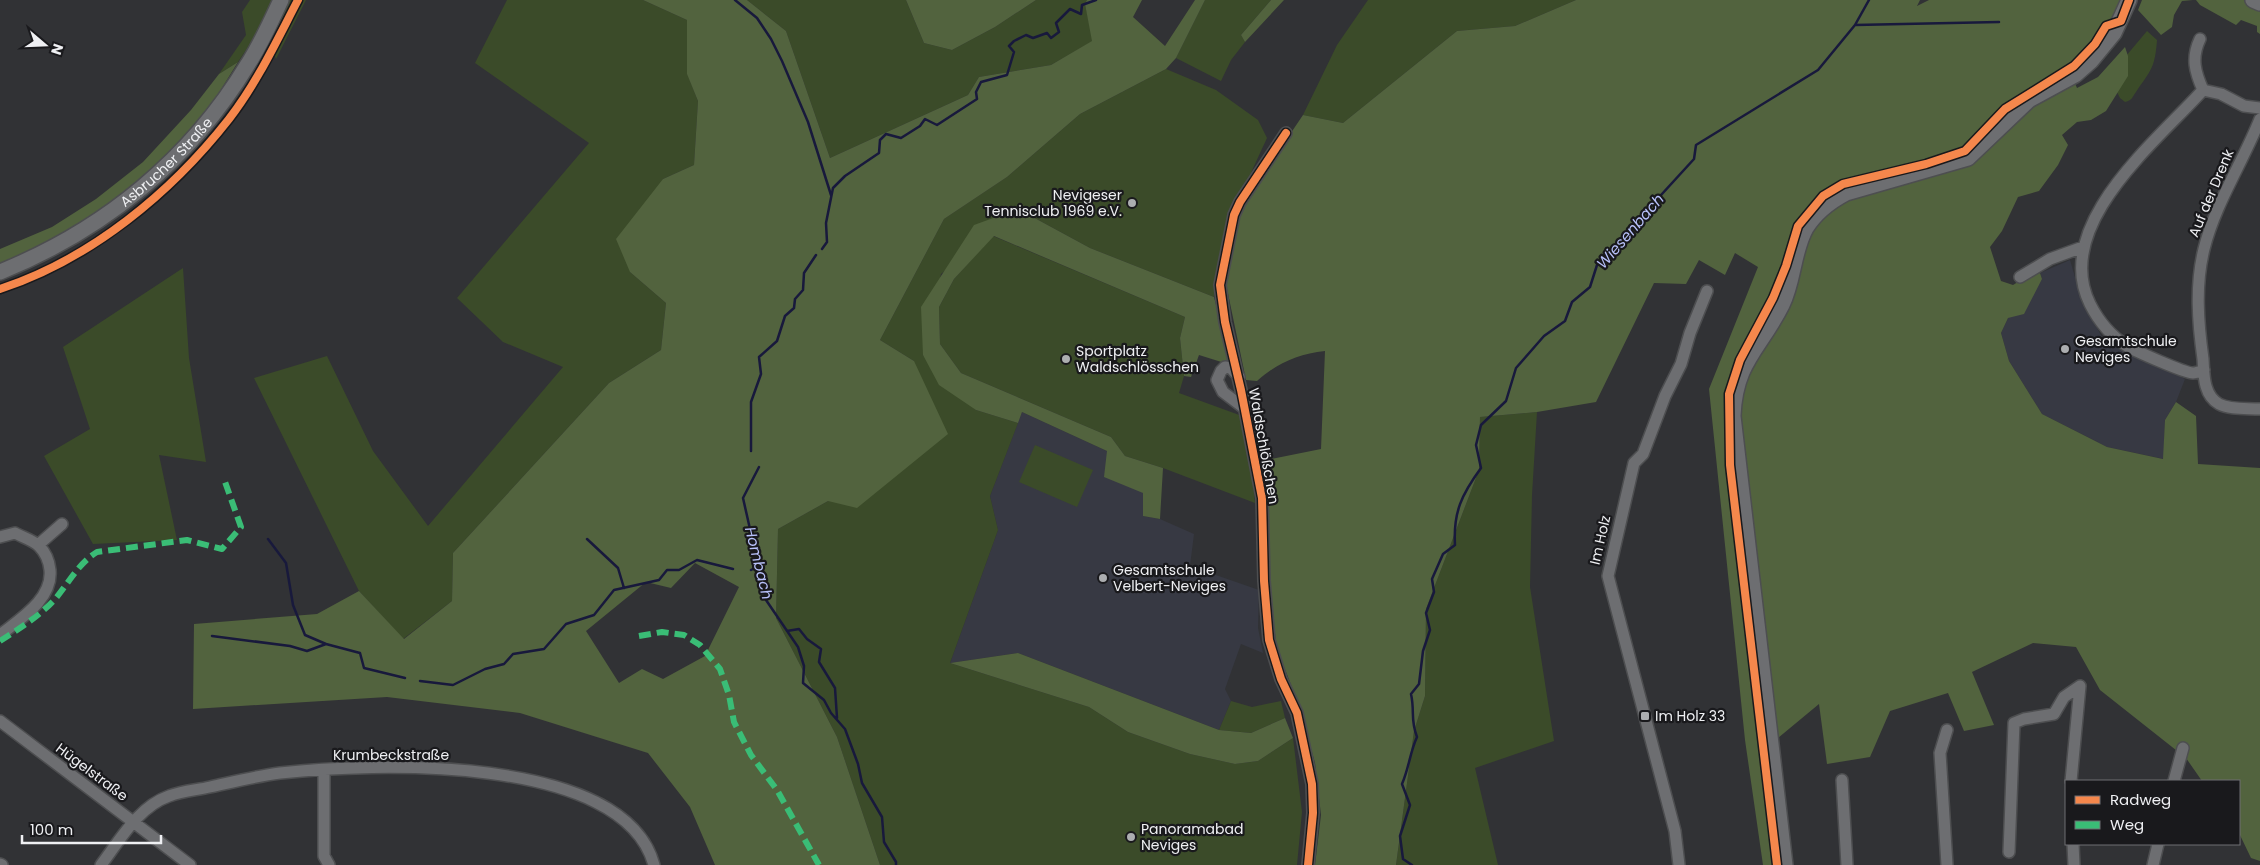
<svg xmlns="http://www.w3.org/2000/svg" width="2260" height="865" font-family="Poppins,sans-serif">
<style>
.built{fill:#373943}
.green{fill:#3b4b29}
.forest{fill:#52633e;fill-rule:evenodd}
.lines{fill:none;stroke-linecap:round;stroke-linejoin:round}
.stream{stroke:#18193c;stroke-width:2.5}
.minor-casing{stroke:#4d4e50;stroke-width:14}
.secondary-casing{stroke:#4d4e50;stroke-width:18}
.minor{stroke:#6d6e71;stroke-width:11}
.secondary{stroke:#6d6e71;stroke-width:15}
.quiet{stroke:#3abd76;stroke-width:6;stroke-dasharray:12 6;stroke-linecap:butt}
.cycleway-casing{stroke:#19191c;stroke-width:11}
.cycleway{stroke:#f5874c;stroke-width:8}
.poi-dot{fill:#acaeb0;stroke:#19191c;stroke-width:2}
.labels{text-anchor:middle;dominant-baseline:central;stroke-width:4.5;stroke-linejoin:round;paint-order:stroke}
.street-label{font-size:14px;fill:#eff0f3;stroke:#19191c}
.poi-label{font-size:14px;fill:#eff0f3;stroke:#19191c;text-anchor:start}
.water-label{font-size:15px;font-style:italic;fill:#b8c1fa;stroke:#19191c}
</style>
<rect width="100%" height="100%" fill="#313235"/>
<!-- built -->
<path class="built" d="M2070 260 2082 301 2102 337 2185 379 2176 402 2165 420 2164 459 2107 447 2042 414 2009 361 2001 333 2008 318 2042 279 2040 273Z
M1022 412 1107 451 1143 493V516L1160 519 1194 534 1190 566 1259 590 1258 628 1263 653 1241 644 1225 689 1231 701 1219 730 1018 653 950 663 998 530 990 496Z"/>
<!-- green -->
<path class="green" d="M250 0H306L276 59 263 25 238 62 219 74 246 35 242 12Z
M507 0H643L687 20V73L698 101 694 165 663 179 630 272 666 303 661 350 609 383 453 553 452 601 403 639 359 591 254 378 327 356 373 451 428 526 563 367 503 342 457 298 589 143 475 63Z
M747 0H906L924 43 952 50 995 27 1036 0H1087L1085 4 1093 41 1051 65 979 77 968 95 830 158 786 31Z
M1205 0H1271L1241 35 1245 42 1231 60 1221 81 1176 58Z
M1368 0H1576L1515 26 1457 31 1343 123 1303 115 1337 45Z
M2147 31 2157 40C2155 68 2151 70 2136 92 2132 97 2133 100 2125 102L2120 98 2117 92 2126 56Z
M1166 69 1216 90 1258 120 1267 138C1244 187 1219 242 1214 297L1090 248 1018 209 941 274 923 355 976 410 1018 423 990 496 998 530 950 663 1089 707 1128 732 1190 754 1235 764 1258 761 1293 738 1302 812 1297 865H880L837 737 776 618 778 529 828 501 914 361 880 340 944 219 1007 177 1080 114Z
M993 236 1185 317 1180 338 1184 376 1179 393 1242 416 1251 461 1255 503 1163 468 1125 456 1111 437 961 373 940 344 939 307 954 279Z
M183 268 189 358 206 462 159 455 177 540 93 544 44 456 90 429 63 347Z
M1537 412 1532 495 1530 587 1554 741 1475 768 1498 865H1396L1414 731 1425 696 1426 609 1479 470 1480 417Z
M1035 445 1093 470 1077 507 1019 482Z
M1231 701 1252 707 1281 701 1285 718 1251 733 1219 730Z"/>
<!-- forest -->
<path class="forest" d="M643 0H747L786 31 830 158 968 95 979 77 1051 65 1092 41 1085 4 1087 0H1142L1133 17 1165 46 1195 0H1205L1176 58 1166 69 1080 114 1007 177 944 219 880 340 914 361 948 434 857 508 828 501 778 529 776 618 837 737 880 865H715L690 807 648 753 520 713 387 697 193 709 194 624 317 614 359 591 404 639 452 601 453 553 609 383 661 350 666 303 630 272 616 239 663 179 694 165 698 101 687 74V20ZM695 563 739 587 705 656 663 679 642 669 619 683 586 631 646 582 671 588Z
M906 0H1036L995 27 952 50 924 43Z
M1271 0H1284L1245 42 1241 35Z
M1576 0H1920L1917 6 1929 0H2121L2105 37 2070 72 2077 88 2098 77 2125 47 2128 56V76L2106 111 2091 120 2077 122 2062 135 2068 145 2058 165 2039 191 2018 197 2002 231 1990 247 2001 281 2013 285 2026 277 2040 273 2042 279 2024 314 2008 318 2001 333 2009 361 2042 414 2107 447 2163 459 2165 420 2176 402 2196 416 2198 464 2260 468V861L2251 858 2239 833V781H2202L2186 758 2100 690 2076 647 2033 643 1972 672 1994 725 1964 731 1948 693 1890 711 1870 757 1827 764 1819 704 1778 738 1791 865H1763L1745 740 1709 389 1758 267 1735 253 1725 275 1699 260 1686 284 1654 283 1596 402 1537 412 1480 417 1479 470 1426 609 1425 696 1414 731 1396 865H1315L1321 815 1315 763 1299 705 1277 649 1270 594 1268 499 1261 461 1321 449 1325 351C1298 354 1277 363 1257 381L1246 380 1226 284 1237 220 1243 204 1303 115 1343 123 1457 31 1515 26Z
M2142 0H2193L2182 1 2174 15 2172 27 2161 35 2138 10Z
M2196 0H2260V34L2257 32V26L2241 20 2236 25 2200 5Z
M238 62 204 117 155 171 107 209 57 240 0 265V249L52 227 96 199 143 162 191 110 219 74Z
M1018 209 1090 248 1214 297 1231 365 1199 355 1191 377 1184 376 1180 338 1185 317 994 236 954 279 939 307 940 344 961 373 1111 437 1125 456 1163 468 1160 519 1143 516V493L1104 477 1107 451 1022 412 1018 423 976 410 939 385 923 355 921 307 974 225Z
M1018 653 1219 730 1251 733 1285 718 1293 738 1258 761 1235 764 1190 754 1128 732 1089 707 950 663Z"/>
<g class="lines">
<!-- stream -->
<path class="stream" d="M735 0 757 18 771 39 782 61 808 122 831 195
M1855 25 1869 0
M822 249 827 242 826 223 833 188 845 176 879 153 880 140 886 134 901 138 920 126 925 119 937 125 977 99 976 92 981 82 1007 75 1014 52 1009 46 1014 41 1026 35 1033 38 1047 33 1051 38 1059 32 1056 23 1070 9 1081 14 1082 5 1096 0
M751 451V402L761 374 759 357 777 341 785 316 794 308 795 299 803 290 804 273 816 255
M759 467 743 498 766 600 798 647 804 666 803 683 824 700 831 713 845 729 858 764 862 783 882 817 884 842 896 862V865
M268 539 286 563 293 605 305 635 326 644
M587 539 618 568 624 588
M751 570 759 566
M787 631 799 629 807 639 821 649 819 662 835 688 837 718
M212 636 290 646 307 651 326 644 360 653 364 668 405 678
M420 681 453 685 485 669 504 664 513 654 544 649 566 624 594 615 614 590 659 580 667 570H679L697 560 733 569
M1412 865 1403 859 1400 836 1410 805 1402 784C1409 768 1410 752 1417 737 1410 719 1415 712 1411 694L1419 684 1423 651 1430 630 1426 613 1434 592 1432 579 1443 554 1455 545C1453 512 1462 494 1481 468L1476 445 1481 425 1506 401 1516 368 1544 336 1565 321 1572 302 1590 287 1597 265 1694 159 1696 145 1818 70 1855 25 1999 22"/>
<defs>
<path id="minor" d="M2200 39C2191 58 2195 72 2203 90
M2203 90C2157 141 2051 225 2090 304 2098 320 2111 336 2127 346 2135 351 2185 373 2193 373 2196 373 2201 371 2204 370
M2203 90 2221 94 2244 106 2260 108
M2260 119C2243 162 2215 204 2204 249 2195 285 2198 323 2203 359 2204 374 2203 395 2219 404 2230 410 2247 408 2260 409
M1286 133 1240 202 1234 215 1220 285 1225 322 1241 390 1262 498 1264 581 1269 640 1281 679 1297 713 1312 784 1313 813 1308 865
M2020 277 2050 259 2083 247
M1239 377 1231 368 1225 367 1221 371 1217 380 1223 392 1244 408
M0 537 15 533C22 537 33 540 39 546 46 553 49 560 50 570 53 599 20 619 0 635
M38 545 62 524
M0 721 190 865
M324 770V856L329 865
M1842 780 1847 865
M2071 781 2080 686
M2174 781 2183 748
M2073 844 2074 865
M2009 852 2014 723 2024 719 2054 714 2064 697 2080 686
M0 864 2 865
M101 865C120 840 138 807 169 796 182 791 197 790 210 787 233 782 257 776 280 773 370 763 624 753 654 865
M1679 865 1675 831 1608 576 1634 463 1643 454 1665 396 1681 364 1690 333 1707 291
M1947 865 1940 753 1947 730
M2153 865 2158 844"/>
<g id="secondary">
<path d="M2253 0 2260 3"/>
<path id="s1" d="M0 272C104 230 190 160 248 64 261 44 271 21 281 0"/>
<path d="M1785 865 1733 416C1735 362 1760 349 1782 305 1794 281 1793 251 1806 228 1816 212 1829 202 1846 193L1968 158 2029 100 2075 75 2091 61 2114 33 2129 0"/>
</g>
</defs>
<!-- minor casing -->
<use href="#minor" class="minor-casing"/>
<!-- secondary casing -->
<use href="#secondary" class="secondary-casing"/>
<!-- minor -->
<use href="#minor" class="minor"/>
<!-- secondary -->
<use href="#secondary" class="secondary"/>
<!-- quiet -->
<path class="quiet" d="M639 636 662 632 684 635 700 645 720 669 729 695 734 722 751 755 777 790 819 865
M0 641C20 628 40 616 56 598 69 582 79 563 97 552L187 540 222 549 241 527 224 479"/>
<defs>
<path id="cycleway" d="M1286 133 1240 202 1234 215 1220 285 1225 322 1241 390 1262 498 1264 581 1269 640 1281 679 1297 713 1312 784 1313 813 1308 865
M0 289C91 259 171 193 229 119 257 83 277 40 298 0
M1777 865 1730 465 1729 394 1740 360 1773 298 1786 266 1798 226 1823 196 1843 184 1926 164 1965 151 2005 109 2074 66 2095 44 2106 26 2121 21 2129 0"/>
</defs>
<!-- cycleway casing -->
<use href="#cycleway" class="cycleway-casing"/>
<!-- cycleway -->
<use href="#cycleway" class="cycleway"/>
</g>
<!-- markers -->
<g class="poi-dot">
<circle cx="1132" cy="203" r="5"/>
<circle cx="2065" cy="349" r="5"/>
<circle cx="1066" cy="359" r="5"/>
<circle cx="1103" cy="578" r="5"/>
<rect x="1640" y="711" width="10" height="10" rx="2.5"/>
<circle cx="1131" cy="837" r="5"/>
</g>
<g class="labels">
<!-- street labels -->
<g class="street-label">
<text stroke="none"><textPath href="#s1" startOffset="201">Asbrucher Straße</textPath></text>
<text transform="translate(2211 193) rotate(-67)">Auf der Drenk</text>
<text transform="translate(1264 446) rotate(80)">Waldschlößchen</text>
<text transform="translate(1600 540) rotate(-77)">Im Holz</text>
<text x="391" y="755">Krumbeckstraße</text>
<text transform="translate(92 772) rotate(37)">Hügelstraße</text>
</g>
<!-- poi labels -->
<g class="poi-label">
<text x="1122" y="195" text-anchor="end">Nevigeser<tspan x="1122" dy="16">Tennisclub 1969 e.V.</tspan></text>
<text x="2075" y="341">Gesamtschule<tspan x="2075" dy="16">Neviges</tspan></text>
<text x="1076" y="351">Sportplatz<tspan x="1076" dy="16">Waldschlösschen</tspan></text>
<text x="1113" y="570">Gesamtschule<tspan x="1113" dy="16">Velbert-Neviges</tspan></text>
<text x="1655" y="716">Im Holz 33</text>
<text x="1141" y="829">Panoramabad<tspan x="1141" dy="16">Neviges</tspan></text>
</g>
<!-- water labels -->
<g class="water-label">
<text transform="translate(1630 231) rotate(-49)">Wiesenbach</text>
<text transform="translate(759 563) rotate(76)">Hombach</text>
</g>
</g>
<!-- legend -->
<rect x="2065" y="780" width="175" height="65" fill="#19191c" stroke="#6f6f72"/>
<rect x="2075" y="796" width="25" height="8" fill="#f5874c" stroke="#6f6f72"/>
<text x="2110" y="805" font-size="15" fill="#eff0f3">Radweg</text>
<rect x="2075" y="821" width="25" height="8" fill="#3abd76" stroke="#6f6f72"/>
<text x="2110" y="830" font-size="15" fill="#eff0f3">Weg</text>
<!-- north arrow -->
<g transform="translate(45 45) rotate(109)" stroke="#19191c" stroke-width="4" paint-order="stroke">
<path d="M0-4L9 19L0 12L-9 19Z" fill="#eff0f3"/>
<text y="-8" font-size="14" font-weight="bold" text-anchor="middle" fill="#eff0f3">N</text>
</g>
<!-- scale -->
<path d="M22 835v8h139v-8" fill="none" stroke="#eff0f3" stroke-width="2.5"/>
<text x="30" y="835" font-size="15" fill="#eff0f3" stroke="#19191c" stroke-width="4" paint-order="stroke">100 m</text>
</svg>
